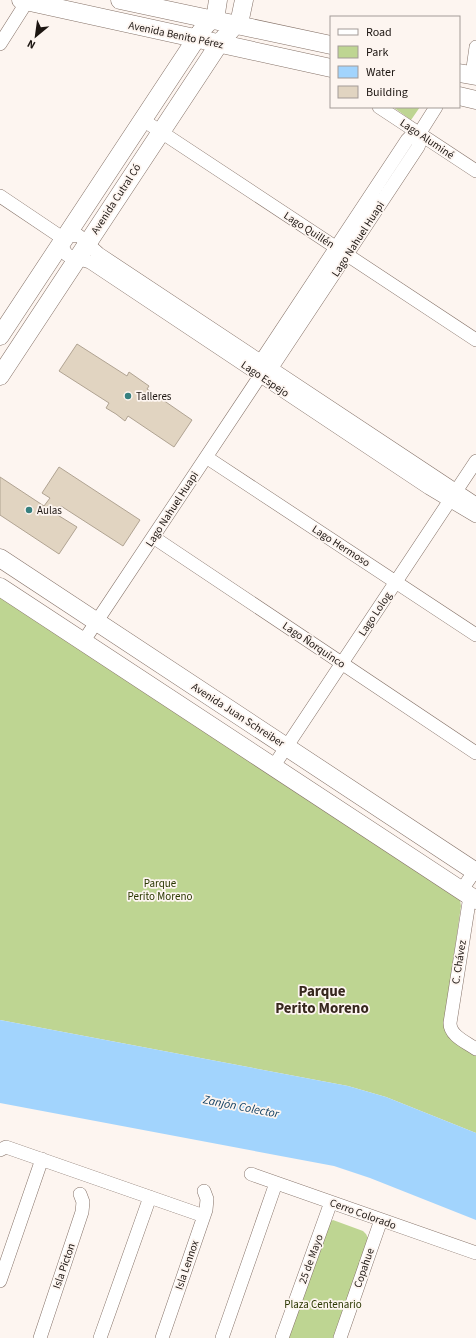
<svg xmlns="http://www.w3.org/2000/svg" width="476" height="1338" font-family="'Source Sans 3',sans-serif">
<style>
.green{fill:#bed592}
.water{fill:#a2d4fd}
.building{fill:#e1d4c1;stroke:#b0a392}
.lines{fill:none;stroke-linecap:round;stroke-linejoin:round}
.street-casing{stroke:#857268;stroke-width:14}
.secondary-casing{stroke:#857268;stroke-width:19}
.street{stroke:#fff;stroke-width:13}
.secondary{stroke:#fff;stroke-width:18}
.poi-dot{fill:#37807f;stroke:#fdf5f0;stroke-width:1.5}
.labels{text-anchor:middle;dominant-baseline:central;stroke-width:3.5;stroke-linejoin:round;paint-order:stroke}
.street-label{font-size:11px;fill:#1c1511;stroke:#fdf5f0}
.poi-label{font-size:11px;fill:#1c1511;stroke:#fdf5f0;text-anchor:start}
.park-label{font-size:11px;fill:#2b3802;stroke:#fdf5f0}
.water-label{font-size:12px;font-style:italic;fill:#124163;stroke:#fdf5f0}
.district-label{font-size:15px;font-weight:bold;fill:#36271d;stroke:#fdf5f0}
</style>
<rect width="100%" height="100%" fill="#fdf5f0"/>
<!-- green -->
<path class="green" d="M393 107H420L411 120Z
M0 593 460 900 461 906 445 1018 453 1040 476 1056V1133L386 1097 348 1086 0 1020Z
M333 1220 363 1231 366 1234 368 1238 334 1338H288L330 1222Z"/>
<!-- water -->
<path class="water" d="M0 1020 348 1086 386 1097 476 1133V1220L370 1178 334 1166 0 1103Z"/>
<!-- building -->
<path class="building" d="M77 344 127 376 129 372 149 386 147 389 192 420 174 447 128 416 125 421 116 414 106 408 109 403 59 371Z
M59 467 140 520 123 546 61 506 56 514 77 527 59 554 0 515V477L44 506 50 498 42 493Z"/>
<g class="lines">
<defs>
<path id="street" d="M0 44 28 0
M472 75 476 47
M379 107 476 171
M143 120 476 340
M0 196 64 239
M257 369 259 364 407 140 410 137 419 134 436 107
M267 375 418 147 420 142 419 134
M206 457 476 635
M476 504 99 254 79 236 71 235 64 239 62 247 67 255 90 262 429 488 476 516
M153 537 476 753
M83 642 260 376
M273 767 476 461
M461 891 476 869
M470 896 450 1023C450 1036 466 1042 476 1049
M0 1150 6 1147 204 1216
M251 1174 476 1253
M0 1281 42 1159
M40 1338 82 1212 83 1202 80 1194
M100 1338 150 1197
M162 1338 206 1210 207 1199 204 1191
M222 1338 276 1183
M282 1338 331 1202
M340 1338 381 1220"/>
<path id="secondary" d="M21 0 331 68
M120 0 331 45
M459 73 476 76
M459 96 476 100
M0 336 204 27 210 21 215 20 218 0
M0 376 219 44 240 19 244 0
M0 558 476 872
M0 587 476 900"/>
</defs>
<!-- street casing -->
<use href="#street" class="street-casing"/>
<!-- secondary casing -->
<use href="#secondary" class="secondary-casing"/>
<!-- street -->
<use href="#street" class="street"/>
<!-- secondary -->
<use href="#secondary" class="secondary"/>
</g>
<!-- markers -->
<g class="poi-dot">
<circle cx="128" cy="396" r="4"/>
<circle cx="29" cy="510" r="4"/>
</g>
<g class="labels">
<!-- street labels -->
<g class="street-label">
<text transform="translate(176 35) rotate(12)">Avenida Benito Pérez</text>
<text transform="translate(427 139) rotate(34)">Lago Aluminé</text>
<text transform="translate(116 199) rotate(-57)">Avenida Cutral Có</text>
<text transform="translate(309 230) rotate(33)">Lago Quillén</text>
<text transform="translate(358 239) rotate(-57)">Lago Nahuel Huapi</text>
<text transform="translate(265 379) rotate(34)">Lago Espejo</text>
<text transform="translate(172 509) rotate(-57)">Lago Nahuel Huapi</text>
<text transform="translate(341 546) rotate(33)">Lago Hermoso</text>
<text transform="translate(375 614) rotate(-56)">Lago Lolog</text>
<text transform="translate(314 645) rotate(34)">Lago Ñorquinco</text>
<text transform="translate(238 715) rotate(33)">Avenida Juan Schreiber</text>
<text transform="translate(459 962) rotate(-81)">C. Chávez</text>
<text transform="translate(363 1214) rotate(20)">Cerro Colorado</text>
<text transform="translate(311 1259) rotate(-70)">25 de Mayo</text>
<text transform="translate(187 1265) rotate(-71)">Isla Lennox</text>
<text transform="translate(64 1266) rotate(-71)">Isla Picton</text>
<text transform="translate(364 1268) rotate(-71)">Copahue</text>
</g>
<!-- poi labels -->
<g class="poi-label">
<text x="136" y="396">Talleres</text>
<text x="37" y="510">Aulas</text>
</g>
<!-- park labels -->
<g class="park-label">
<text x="160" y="883">Parque<tspan x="160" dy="13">Perito Moreno</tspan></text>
<text x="323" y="1304">Plaza Centenario</text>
</g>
<!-- water labels -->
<g class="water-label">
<text transform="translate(241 1107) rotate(11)">Zanjón Colector</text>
</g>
<!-- district labels -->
<g class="district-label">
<text x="322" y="991">Parque<tspan x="322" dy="17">Perito Moreno</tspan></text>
</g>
</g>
<!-- legend -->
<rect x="330" y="16" width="130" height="92" fill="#fdf5f0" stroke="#a39b97"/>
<rect x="338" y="29" width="20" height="6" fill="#ffffff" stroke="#a39b97"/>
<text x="366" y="36" font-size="12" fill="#1c1511">Road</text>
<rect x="338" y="46" width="20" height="12" fill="#bed592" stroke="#a39b97"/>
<text x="366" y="56" font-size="12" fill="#1c1511">Park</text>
<rect x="338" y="66" width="20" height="12" fill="#a2d4fd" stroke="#a39b97"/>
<text x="366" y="76" font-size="12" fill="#1c1511">Water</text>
<rect x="338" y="86" width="20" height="12" fill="#e1d4c1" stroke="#a39b97"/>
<text x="366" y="96" font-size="12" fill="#1c1511">Building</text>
<!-- north arrow -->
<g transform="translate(36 36) rotate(209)" stroke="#fdf5f0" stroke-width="3" paint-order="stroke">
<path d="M0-3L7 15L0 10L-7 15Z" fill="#1c1511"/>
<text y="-6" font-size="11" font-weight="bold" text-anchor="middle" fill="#1c1511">N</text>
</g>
</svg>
